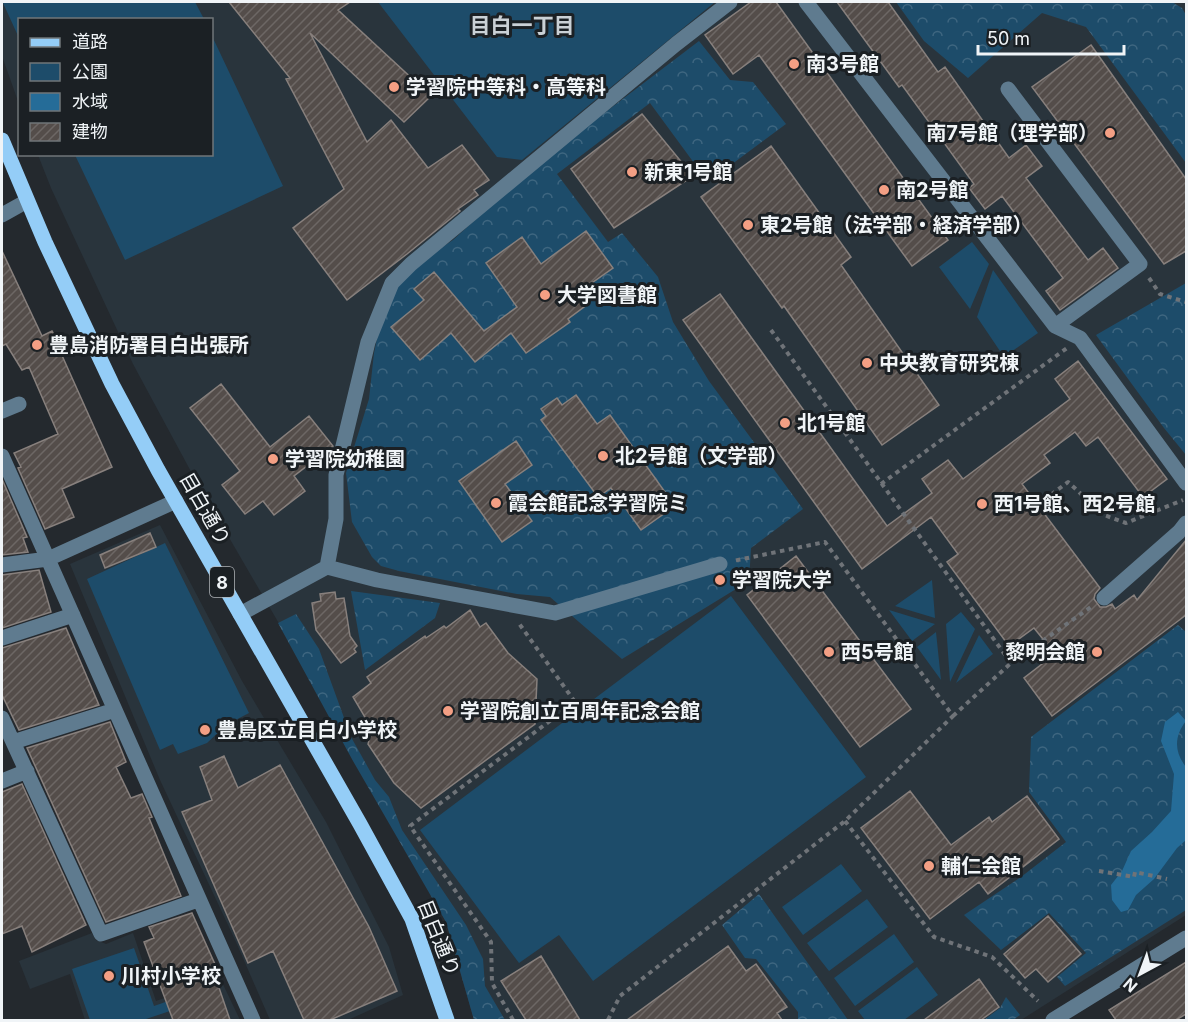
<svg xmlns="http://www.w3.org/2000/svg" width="1188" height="1022" font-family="Inter,'Noto Sans JP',sans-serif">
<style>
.built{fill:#29343c}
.green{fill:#1d4c6a}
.forest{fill:url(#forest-crowns)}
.water{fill:#256c98}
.building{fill:url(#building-hatch);stroke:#88807d;stroke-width:1.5}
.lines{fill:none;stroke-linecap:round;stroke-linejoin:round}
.path{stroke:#6f7378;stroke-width:4;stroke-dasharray:4.5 4.5;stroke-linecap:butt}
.minor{stroke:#5f7b8f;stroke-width:15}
.major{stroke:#94cdf7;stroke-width:15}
.poi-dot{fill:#f39f84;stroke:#1b2024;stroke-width:2}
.labels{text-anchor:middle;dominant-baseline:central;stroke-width:6;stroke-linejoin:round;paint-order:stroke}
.shield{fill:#1b2024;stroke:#b0b4b8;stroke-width:1.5}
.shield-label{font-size:18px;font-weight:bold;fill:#f0f4f7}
.poi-label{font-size:20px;font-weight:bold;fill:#f0f4f7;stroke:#1b2024;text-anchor:start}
.street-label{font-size:20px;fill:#f0f4f7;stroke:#1b2024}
.neighbourhood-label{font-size:21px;font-weight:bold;fill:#cad1d6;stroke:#1b2024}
</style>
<defs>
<pattern id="forest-crowns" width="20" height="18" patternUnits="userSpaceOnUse" patternTransform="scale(1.5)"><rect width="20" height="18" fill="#1d4c6a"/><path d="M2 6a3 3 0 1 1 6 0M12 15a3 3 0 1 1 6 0" fill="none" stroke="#3e6680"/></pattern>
<pattern id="building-hatch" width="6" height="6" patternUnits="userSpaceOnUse" patternTransform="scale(1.5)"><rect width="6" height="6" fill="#544d4a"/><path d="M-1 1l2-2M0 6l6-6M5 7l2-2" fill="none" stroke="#6d6765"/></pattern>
</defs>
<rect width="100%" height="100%" fill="#24292e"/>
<!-- built -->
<path class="built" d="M2 2H1186V915L1021 1020H474L446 922 313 682 195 479 133 364 51 188 38 155 212 154V20H20L19 104 2 56Z
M160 525 242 681 326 822 389 947 403 995 348 1020H270L236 942 160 780 70 564Z
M92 933 96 940 106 944 133 933 156 1001 220 978 240 1020H85L70 974 30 989 19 961Z"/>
<!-- green -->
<path class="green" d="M7 2H195L204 19 20 20 19 38 3 3Z
M378 2H715L522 160 497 157Z
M212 36 283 186 125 260 75 155 212 154Z
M972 242 989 264 970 309 939 267Z
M993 270 1038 333 1004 357 977 317Z
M165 543 249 713 226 725 207 743 178 754 173 744 160 750 87 579Z
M932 580 935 618 895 606Z
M731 596 866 777 593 981 559 935 519 963 420 830Z
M889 610 935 624 912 641Z
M961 612 975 629 950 682 946 624Z
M936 632 941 680 917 647Z
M979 635 993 654 956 683Z
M841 864 862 891 803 935 782 907Z
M867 899 888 927 829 971 807 943Z
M894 934 914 962 855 1006 834 978Z
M134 948 154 1006 217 984 221 994 143 1020H90L72 969Z
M917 967 938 995 904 1020H865L858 1011Z"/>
<!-- forest -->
<path class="forest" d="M896 2H1172L1182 8 1186 15V163L1086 27 1042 13 968 78 924 41Z
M699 41 730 80 753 82 786 124 708 182 650 103 557 174 608 242 622 233 658 277 673 322 709 381 803 509 751 548 749 581 622 659 550 597 517 594 399 571 381 566 372 557 352 522 346 473 369 399 374 353 383 309 397 277 453 240 532 168Z
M1186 283V455L1164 428 1096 335Z
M351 591 440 603 435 618 365 670Z
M296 614 319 649 351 737 375 780 389 797 402 830 466 925 483 959 485 986 505 1020H474L446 922 353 761 278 623Z
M1178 625 1186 632V910L1065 986 1057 977 1086 953 1049 913 1001 950 964 915 1021 877 1066 842 1029 792 1031 737Z
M759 894 848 1020H798V1012L756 959 745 958 722 925Z
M1006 997 1020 1015 1013 1020H984L1000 1008Z"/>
<!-- water -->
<path class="water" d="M1178 712 1186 721C1174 736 1174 752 1186 767V840L1177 848 1154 879 1136 895 1128 910 1121 912 1112 900 1111 885 1122 871 1131 851 1152 832 1171 811 1174 774 1161 741 1165 722Z"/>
<!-- building -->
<path class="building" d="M229 2H350L338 10 431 96 404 122 310 33 367 142 391 120 428 168 462 145 489 180 474 190 478 195 458 209 460 211 407 254 347 300 293 228 344 189 286 79 290 78Z
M751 2H776L948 240 912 266 759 55 733 74 705 35Z
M837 2H888L938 72 945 67 1009 158 1026 145 1042 166 1026 178 1088 260 1103 248 1118 268 1060 310 1046 291 1063 278 1002 196 985 209 969 188 974 184 902 85 899 87Z
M1091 45 1186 179V251L1164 264 1032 87Z
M642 114 693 176 614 228 571 169Z
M771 146 851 257 841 265 939 405 882 445 784 306 782 308 701 197Z
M586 231 613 268 579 292 588 304 568 319 570 322 526 353 511 333 475 362 451 333 420 360 391 327 424 300 414 289 434 272 484 331 517 307 486 263 522 237 541 264Z
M2 251 42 336 52 331 63 350 60 351 112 467 62 489 74 517 45 529 18 468 21 467 14 453 58 434 29 367 22 370 6 344 2 346Z
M720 294 887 526 932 493 922 479 948 460 963 479 1070 399 1055 379 1078 361 1167 479 1143 497 1098 437 1086 446 1075 432 1044 455 1050 463 1022 484 1100 588 1095 594 1094 599 1100 607H1106L1112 604 1115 609 1134 595 1137 600 1186 540V615L1052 716 1024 678 1055 654 1034 628 1009 646 947 562 958 554 931 517 862 569 683 320Z
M221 384 270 447 309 416 333 446 294 476 305 491 274 515 263 501 245 514 222 485 240 471 190 408Z
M576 395 597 424 610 415 675 506 641 530 611 488 598 497 541 420 546 416 541 409 557 398 562 405Z
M516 441 532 465 505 484 532 521 502 542 459 481Z
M2 479 27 537 23 538 28 552 2 555Z
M150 533 156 547 105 568 100 555Z
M796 556 911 709 860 747 747 595Z
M39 570 51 612 2 628V575Z
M335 592 336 599 344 598 350 636 357 646 354 649 356 652 341 663 316 630 312 603 321 601 320 594Z
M470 610 480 627 486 623 508 653 537 679 535 724 421 808 394 783 368 744 372 729 353 697 371 683 367 677 425 636 426 638 444 626 446 628Z
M66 628 99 705 19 730 2 695V648Z
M110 722 126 762 116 767 131 798 142 794 152 817 149 818 181 896 106 922 27 748Z
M224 756 238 788 280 765 369 927 397 991 330 1020H304L273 951 248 963 182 812 212 800 200 767Z
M22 784 86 925 32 952 22 926 2 934V792Z
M910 791 951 845 989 817 992 822 1027 796 1059 839 988 894 979 882 930 919 861 828Z
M192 913 218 971 214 973 230 1020H173L144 942 154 938 149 927Z
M1048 916 1081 954 1048 982 1036 969 1025 978 1004 954Z
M728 946 746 971 756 964 787 1007 777 1013 782 1020H627Z
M541 956 580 1020H526L501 981Z
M1186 962V1014L1176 1020H1116L1109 1010Z
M979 979 999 1007 981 1020H924Z"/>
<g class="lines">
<!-- path -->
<path class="path" d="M1149 278 1160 294 1186 302
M771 330 1011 663
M881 484 1067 348
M1044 500 1068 482 1104 515 1126 523 1183 500
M953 716 1011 663 1091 607
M845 821 934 937 992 957 1038 1001
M1099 871 1134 877 1135 872 1167 879
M513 1020 492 983 491 942 410 826 575 702 518 622
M608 1020 620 996 845 821 953 716 825 542 733 561"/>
<!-- minor -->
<path class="minor" d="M806 2 1055 326 1140 264 1008 89
M2 215 27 201
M1055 326 1080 338 1186 483
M2 411 19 404
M2 456 253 1020
M720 564 555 613 377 580 327 567 336 519V475L368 342 392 283 411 264 676 44 730 2
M2 565 48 559 176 501
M1104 598 1179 532 1186 523
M240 614 327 567
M2 638 73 615
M2 718 101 934 198 900
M13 742 115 710
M2 781 27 771
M1053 1020 1186 938"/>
<!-- major -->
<path class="major" d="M2 140 45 242 112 384 158 470 360 824 412 919 447 1020"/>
</g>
<!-- markers -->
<g class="poi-dot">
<circle cx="794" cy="64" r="6"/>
<circle cx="394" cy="87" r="6"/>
<circle cx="1110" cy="133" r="6"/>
<circle cx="632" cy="172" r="6"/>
<circle cx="884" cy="190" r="6"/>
<circle cx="748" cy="225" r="6"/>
<circle cx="545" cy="295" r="6"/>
<circle cx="37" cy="345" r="6"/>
<circle cx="867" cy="363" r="6"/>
<circle cx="785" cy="423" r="6"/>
<circle cx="603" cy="456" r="6"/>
<circle cx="273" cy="459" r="6"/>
<circle cx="496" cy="503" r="6"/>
<circle cx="982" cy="504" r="6"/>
<circle cx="720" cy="580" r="6"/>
<circle cx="829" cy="652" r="6"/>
<circle cx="1097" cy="652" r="6"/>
<circle cx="448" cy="711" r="6"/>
<circle cx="205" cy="730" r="6"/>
<circle cx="929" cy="866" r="6"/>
<circle cx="109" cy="976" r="6"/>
</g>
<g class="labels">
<!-- shield labels -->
<rect class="shield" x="210" y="567" width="24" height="30" rx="4.5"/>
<g class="shield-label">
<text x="222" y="582">8</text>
</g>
<!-- poi labels -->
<g class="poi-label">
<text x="806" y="64">南3号館</text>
<text x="406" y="87">学習院中等科・高等科</text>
<text x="1098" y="133" text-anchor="end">南7号館（理学部）</text>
<text x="644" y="172">新東1号館</text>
<text x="896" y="190">南2号館</text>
<text x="760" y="225">東2号館（法学部・経済学部）</text>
<text x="557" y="295">大学図書館</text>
<text x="49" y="345">豊島消防署目白出張所</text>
<text x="879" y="363">中央教育研究棟</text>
<text x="797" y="423">北1号館</text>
<text x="615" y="456">北2号館（文学部）</text>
<text x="285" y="459">学習院幼稚園</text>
<text x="508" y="503">霞会館記念学習院ミ</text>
<text x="994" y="504">西1号館、西2号館</text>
<text x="732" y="580">学習院大学</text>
<text x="841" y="652">西5号館</text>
<text x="1085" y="652" text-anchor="end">黎明会館</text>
<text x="460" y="711">学習院創立百周年記念会館</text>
<text x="217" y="730">豊島区立目白小学校</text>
<text x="941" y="866">輔仁会館</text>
<text x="121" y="976">川村小学校</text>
</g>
<!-- street labels -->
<g class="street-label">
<text transform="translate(205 509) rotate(60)">目白通り</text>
<text transform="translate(439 938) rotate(68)">目白通り</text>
</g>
<!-- neighbourhood labels -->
<g class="neighbourhood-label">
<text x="522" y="25">目白一丁目</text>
</g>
</g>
<!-- border -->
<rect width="1188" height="1022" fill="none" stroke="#f0f4f7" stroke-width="6"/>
<!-- legend -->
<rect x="18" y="18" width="195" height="138" fill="#1b2024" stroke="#707578" stroke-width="1.5"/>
<rect x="30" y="38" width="30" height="9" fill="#94cdf7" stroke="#707578" stroke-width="1.5"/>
<text x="72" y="48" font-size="18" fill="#f0f4f7">道路</text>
<rect x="30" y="63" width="30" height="18" fill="#1d4c6a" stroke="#707578" stroke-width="1.5"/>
<text x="72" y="78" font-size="18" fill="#f0f4f7">公園</text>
<rect x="30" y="93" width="30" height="18" fill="#256c98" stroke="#707578" stroke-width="1.5"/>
<text x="72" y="108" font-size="18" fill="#f0f4f7">水域</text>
<rect x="30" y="123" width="30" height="18" fill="url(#building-hatch)" stroke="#707578" stroke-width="1.5"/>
<text x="72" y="138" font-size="18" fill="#f0f4f7">建物</text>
<!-- north arrow -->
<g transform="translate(1140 974) rotate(221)" stroke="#1b2024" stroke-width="4.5" paint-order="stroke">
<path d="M0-4.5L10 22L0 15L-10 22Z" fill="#f0f4f7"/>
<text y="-9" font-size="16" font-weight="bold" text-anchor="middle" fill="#f0f4f7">N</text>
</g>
<!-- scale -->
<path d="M978 45v9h146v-9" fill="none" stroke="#f0f4f7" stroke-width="3"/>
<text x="987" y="45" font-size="18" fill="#f0f4f7" stroke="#1b2024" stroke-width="4.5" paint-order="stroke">50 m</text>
</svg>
